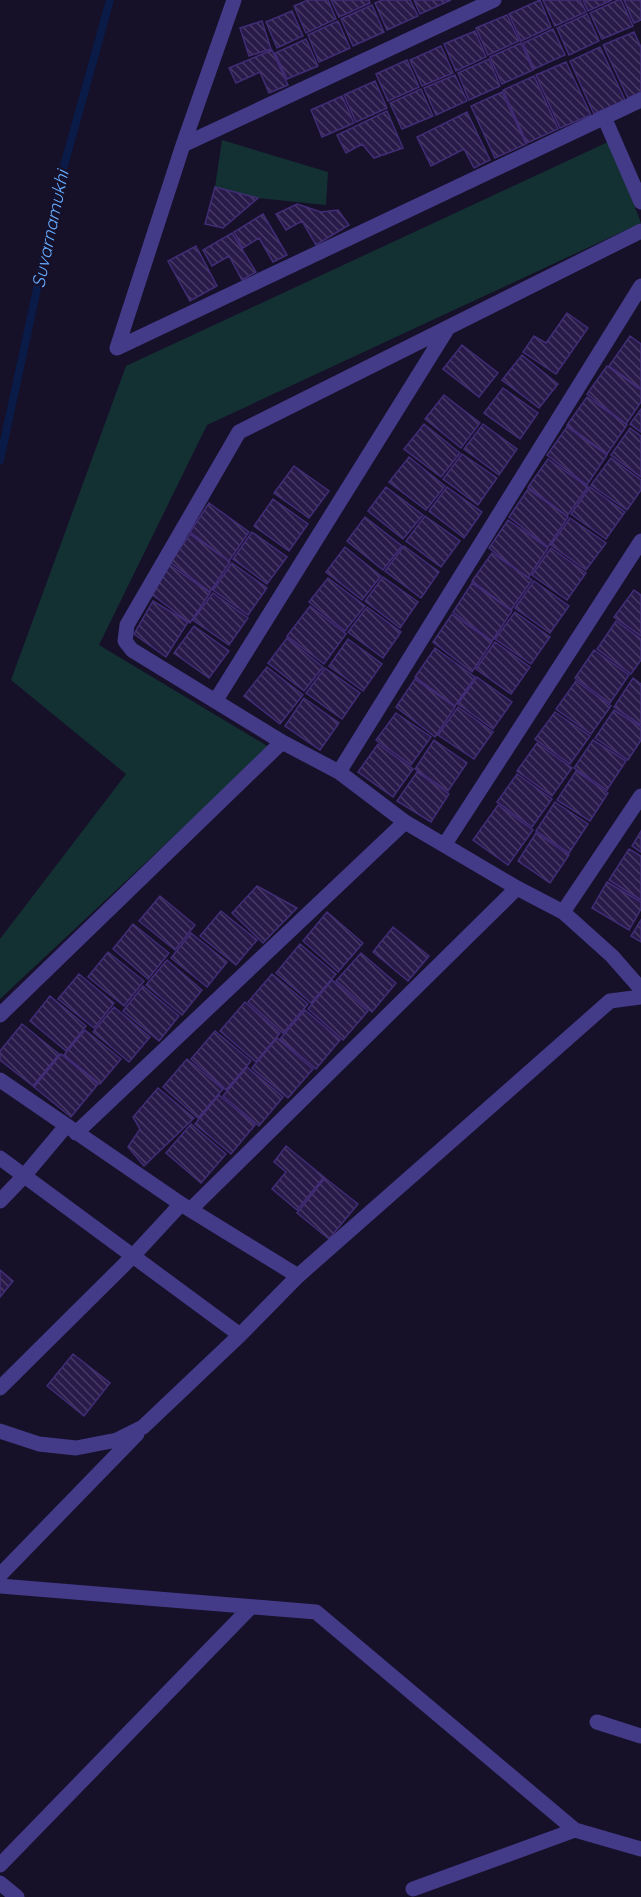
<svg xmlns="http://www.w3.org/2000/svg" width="641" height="1897" font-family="Quicksand,sans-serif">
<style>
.park{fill:#133133}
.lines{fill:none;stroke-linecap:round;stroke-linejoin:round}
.stream{stroke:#0a1b47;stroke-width:8}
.building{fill:url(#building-back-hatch);stroke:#412d76;stroke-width:1.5}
.street{stroke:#433a88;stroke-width:15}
.labels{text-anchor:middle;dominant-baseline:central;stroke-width:4.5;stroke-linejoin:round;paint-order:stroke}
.water-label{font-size:18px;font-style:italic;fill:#65acff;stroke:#161029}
</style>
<defs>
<pattern id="building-back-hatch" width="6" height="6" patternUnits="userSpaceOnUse" patternTransform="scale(1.5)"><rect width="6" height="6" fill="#281b4a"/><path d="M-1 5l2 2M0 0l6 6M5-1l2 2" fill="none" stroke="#473b65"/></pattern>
</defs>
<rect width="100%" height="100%" fill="#161029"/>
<!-- park -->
<path class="park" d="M222 140 328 172 326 205 258 198 215 187Z
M610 141 641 223 207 425 99 645 269 747 0 999V939L126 774 11 680 126 366Z"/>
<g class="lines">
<!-- stream -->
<path class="stream" d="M0 460 62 173 110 0"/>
</g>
<!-- building -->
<path class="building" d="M308 0H328L336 19 306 33 294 6Z
M331 0H369L370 3 339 17Z
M382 0H410L418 16 387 30 375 3Z
M414 0H451L420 14Z
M540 0 551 27 521 41 509 14Z
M543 0H580L586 12 555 26Z
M583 0H612L588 11Z
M618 0H621L633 26 602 39 590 13Z
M624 0H641V20L634 23Z
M372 5 384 32 353 46 341 19Z
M292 11 303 36 277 48 266 22Z
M587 14 599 41 569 55 557 28Z
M507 15 519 41 488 55 476 28Z
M262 21 271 49 249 56 240 28Z
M338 21 350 48 319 62 308 35Z
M553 29 565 55 534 69 523 43Z
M475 31 486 57 456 71 444 44Z
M634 32 641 47V92L628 98 603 45Z
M306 39 318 66 287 79 275 53Z
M521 43 533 70 502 84 490 57Z
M441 46 453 73 422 86 410 60Z
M600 47 625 100 594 114 570 61Z
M272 50 288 85 269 93 260 72 236 83 229 68Z
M489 59 500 86 469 100 458 73Z
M407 60 419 87 388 101 376 74Z
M566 62 591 115 560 128 536 75Z
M455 75 467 101 436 115 424 88Z
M534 76 558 129 527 143 503 90Z
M375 81 387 108 356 122 344 95Z
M421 89 433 116 402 129 390 103Z
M502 92 526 144 495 158 471 106Z
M342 96 354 123 322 137 311 110Z
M387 111 403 148 374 158 362 144 346 153 337 135Z
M467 112 490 160 474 168 464 149 431 166 417 137Z
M215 187 258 198 223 228 205 224Z
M297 204 321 212 338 210 349 225 316 245 302 221 286 230 276 214Z
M263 214 287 255 273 262 259 238 243 248 234 232Z
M232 233 256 272 242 280 229 256 212 266 203 250Z
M196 246 217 286 190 301 168 261Z
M567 313 588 328 556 374 523 352 534 336 546 343Z
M630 336 641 344V389L609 366Z
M462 345 498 373 479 397 443 369Z
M522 355 558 384 539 408 502 380Z
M607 366 641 390V402L626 424 587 394Z
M503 388 538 413 520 439 484 413Z
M444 395 480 423 461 448 425 419Z
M587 397 627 425 607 454 567 425Z
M641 409V432L630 424Z
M424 424 460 453 441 477 404 449Z
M483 424 517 449 499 475 464 449Z
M567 427 607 455 587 485 547 455Z
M630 428 641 436V477L611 455Z
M462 454 497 478 478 505 443 479Z
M409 457 445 486 426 510 389 482Z
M611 458 641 480V490L627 510 591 485Z
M548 459 588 487 567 516 528 487Z
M294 466 329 491 309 518 274 493Z
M386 487 423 515 403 539 368 511Z
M447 487 482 512 464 538 429 511Z
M590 487 625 512 606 539 571 514Z
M528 489 568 517 548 547 509 517Z
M273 499 308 524 289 551 254 526Z
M209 503 249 532 229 561 190 532Z
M425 516 460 541 441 567 406 541Z
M365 517 402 546 383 570 347 541Z
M570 518 606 543 586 570 551 545Z
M508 520 548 548 528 578 489 548Z
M252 532 287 557 267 584 233 559Z
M190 534 230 562 210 592 170 562Z
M404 546 439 572 421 598 385 571Z
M345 547 381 576 362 600 326 572Z
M551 548 586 573 567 600 532 575Z
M492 553 532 580 511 610 472 581Z
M232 563 267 588 248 615 213 590Z
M170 565 210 593 190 623 150 593Z
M383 577 418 602 400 628 365 601Z
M328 578 365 606 345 631 309 602Z
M534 581 569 606 550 633 515 608Z
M472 583 512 611 492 641 453 612Z
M634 590 641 595V636L614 617Z
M213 593 248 618 229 645 193 620Z
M153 601 188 622 166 657 134 634Z
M310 606 346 634 324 664 287 636Z
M367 607 401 632 383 658 348 632Z
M515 612 550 637 531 664 495 639Z
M452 614 492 642 472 672 433 642Z
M616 621 641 639V660L631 674 597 649Z
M194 626 229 651 209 678 174 653Z
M287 638 323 667 304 691 268 663Z
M348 639 382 664 363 691 329 666Z
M495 642 530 667 511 694 476 669Z
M435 648 475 677 455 706 415 677Z
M594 650 629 675 610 703 575 678Z
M267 667 303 695 280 724 244 696Z
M325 668 360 693 342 719 306 693Z
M477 677 512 702 493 729 458 704Z
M633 678 641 684V725L614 707Z
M415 679 455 707 435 737 396 707Z
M576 681 611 706 591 734 556 709Z
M304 698 339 723 320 750 285 726Z
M458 707 493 732 474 759 438 735Z
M614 710 641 727V740L628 760 595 738Z
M555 712 590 736 570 764 535 739Z
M396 713 431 737 411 765 376 740Z
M434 740 467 763 448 791 415 769Z
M593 740 626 761 607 790 574 768Z
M537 743 572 768 552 796 517 771Z
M378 744 413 769 393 797 358 772Z
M576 771 608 793 590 821 557 800Z
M417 772 449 794 431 822 397 801Z
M517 774 552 799 532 827 497 802Z
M555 802 588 824 569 853 536 831Z
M498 805 533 830 508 865 473 840Z
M641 831V852L632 846Z
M536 833 569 855 550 883 518 861Z
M629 849 641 856V900L609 880Z
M607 882 641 902V909L629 930 592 908Z
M257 886 297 908 263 943 232 913Z
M160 896 195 925 175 950 139 921Z
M221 911 257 940 236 965 200 936Z
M327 912 363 943 338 972 303 941Z
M641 920V942L631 936Z
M133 924 169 953 148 979 113 949Z
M393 927 429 956 408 981 373 952Z
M191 933 227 962 207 987 171 958Z
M300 944 336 974 311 1003 276 973Z
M108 952 144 981 124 1006 88 977Z
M361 953 396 983 372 1012 336 981Z
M167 960 202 990 182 1015 146 985Z
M79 974 114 1003 94 1028 58 999Z
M272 974 308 1004 283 1033 248 1002Z
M332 980 368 1011 343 1040 308 1009Z
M143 986 179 1016 159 1041 123 1011Z
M50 996 86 1026 66 1051 30 1021Z
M245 1002 280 1033 256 1062 220 1031Z
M114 1007 150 1037 129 1062 93 1032Z
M305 1010 340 1040 316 1069 280 1039Z
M22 1024 59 1054 33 1086 0 1060V1051Z
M85 1030 121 1059 100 1084 64 1055Z
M215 1031 251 1061 226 1090 191 1059Z
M277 1038 313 1069 288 1098 252 1068Z
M61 1054 98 1084 71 1117 34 1087Z
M187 1059 223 1089 198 1118 163 1087Z
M247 1067 283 1097 259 1126 223 1096Z
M158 1088 194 1118 144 1166 128 1147 140 1129 133 1117Z
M219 1095 255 1125 231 1154 195 1124Z
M191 1124 226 1154 201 1183 166 1153Z
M286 1146 324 1177 297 1210 272 1189 286 1172 274 1162Z
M325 1178 358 1204 329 1239 297 1213Z
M0 1270 13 1281 0 1297Z
M73 1354 110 1383 84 1416 47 1386Z"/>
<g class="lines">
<!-- street -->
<path class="street" d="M234 0 183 145 117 348 641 100
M604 117 641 202
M183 145 494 0
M641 231 239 432 127 625 125 641 132 650 282 742 339 772 405 822 517 888 563 912 612 956 641 989
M216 700 446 331
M339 772 641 286
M445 844 641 541
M563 912 641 796
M0 1015 282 742
M0 1080 181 1204 298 1276
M76 1133 405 822
M0 1158 240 1335 143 1427 117 1440 76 1448 39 1444 0 1431
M0 1201 24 1176 66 1126
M191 1209 517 888
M240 1335 298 1276 610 1001 641 997
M0 1388 132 1257 181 1204
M0 1575 137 1434
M0 1586 316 1612 575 1830 641 1849
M597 1722 641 1736
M0 1865 251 1607
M0 1883 17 1897
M413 1889 575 1830"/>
</g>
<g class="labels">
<!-- water labels -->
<g class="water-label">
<text transform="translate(50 229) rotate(-78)">Suvarnamukhi</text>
</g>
</g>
</svg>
